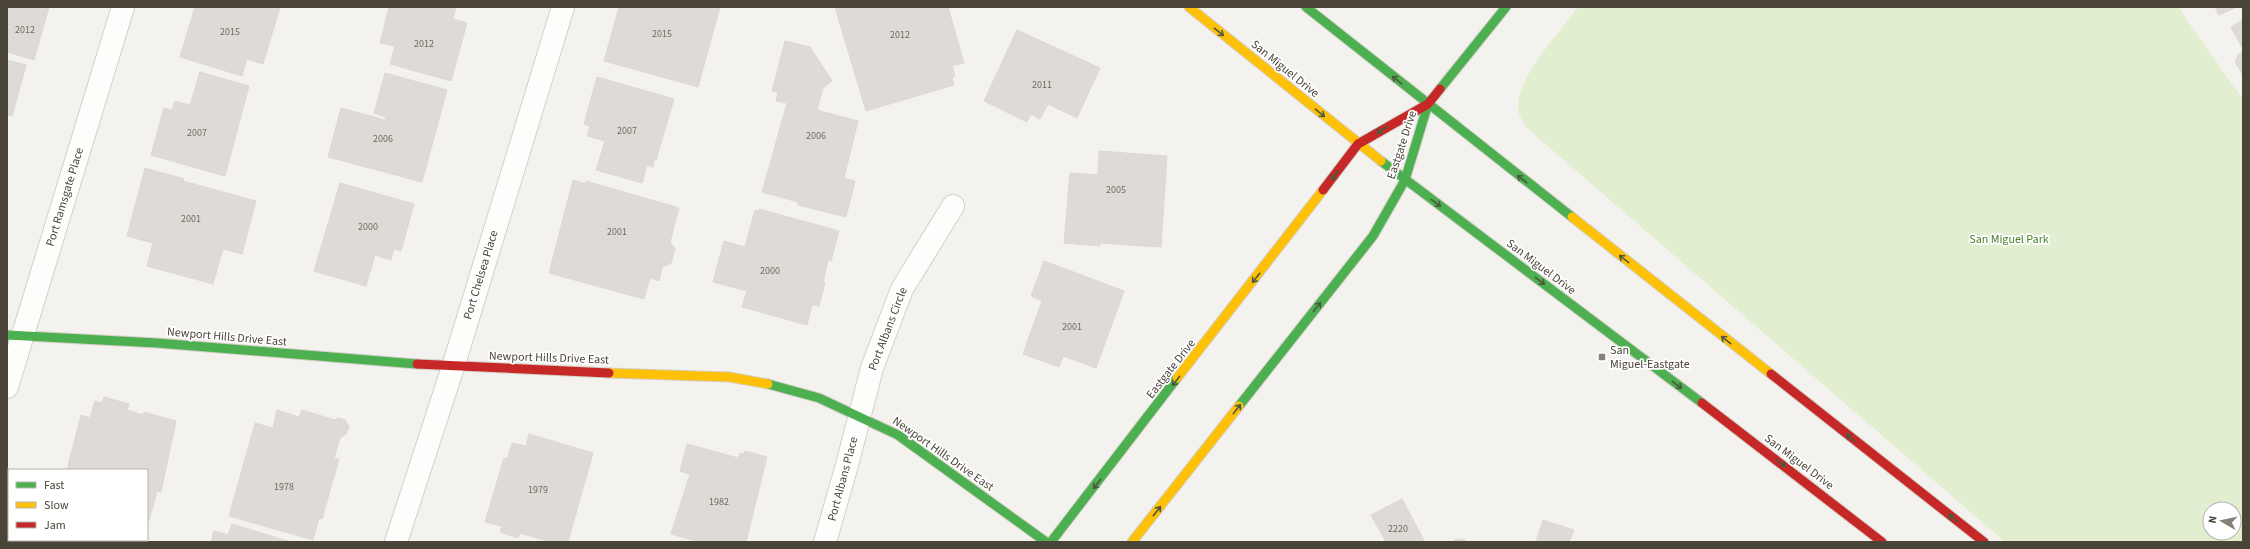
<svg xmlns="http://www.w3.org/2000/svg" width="2250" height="549" font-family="'Source Sans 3',sans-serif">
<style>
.green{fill:#e1eecf;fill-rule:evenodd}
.building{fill:#dedbd6;stroke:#dcd9d4}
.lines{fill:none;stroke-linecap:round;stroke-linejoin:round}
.street-casing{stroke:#d2d0cb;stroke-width:24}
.fast-casing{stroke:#d3cfc5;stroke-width:11}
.slow-casing{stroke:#d3cfc5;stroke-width:11}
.jam-casing{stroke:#d3cfc5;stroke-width:11}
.street{stroke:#fdfdfc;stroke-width:22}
.fast{stroke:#4caf50;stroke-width:9}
.slow{stroke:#ffc107;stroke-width:9}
.jam{stroke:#c62828;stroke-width:9}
.oneway{stroke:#4b593e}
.poi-dot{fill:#868178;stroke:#fff;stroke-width:1.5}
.labels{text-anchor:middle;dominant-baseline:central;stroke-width:3.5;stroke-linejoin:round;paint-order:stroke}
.number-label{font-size:10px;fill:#706a61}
.street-label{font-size:12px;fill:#4b4439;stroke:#fff}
.park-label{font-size:12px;fill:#4a7f2a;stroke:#fff}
.poi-label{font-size:12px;fill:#4b4439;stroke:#fff;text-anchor:start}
</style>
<rect width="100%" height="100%" fill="#f4f2ee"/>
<!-- green -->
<path class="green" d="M1578 7H2178L2243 100V542H2005L1528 129C1523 122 1518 116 1518 107 1516 79 1561 30 1578 7ZM2210 509H2234V533H2210Z"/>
<!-- building -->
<path class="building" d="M7 7H49L34 60 7 52Z
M195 7H280L263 64 247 59 242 76 180 57Z
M389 7H456L453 19 467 23 451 81 390 64 395 46 380 43Z
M619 7H720L698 87 604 61Z
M835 7H948L964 63 952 66 955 76 952 77 954 85 866 111Z
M2215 7H2237L2219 15Z
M2243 20V49L2231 27Z
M1017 30 1100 68 1077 118 1048 104 1040 119 1031 114 1027 122 984 101Z
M785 41 810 47 832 81 823 88 817 110 858 121 844 178 855 181 846 217 798 205V202L762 192 787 103 776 101 778 93 772 91Z
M2243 51V75L2235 62 2239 54Z
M7 60 26 65 12 116 7 115Z
M200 72 249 86 225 176 151 155 164 108 172 110 175 101 190 105Z
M385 73 447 90 422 182 328 157 341 108 385 120 386 117 374 113Z
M597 77 674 99 656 160H654L653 167 647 165 642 183 596 170 605 141 587 136 590 126 584 124Z
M1099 151 1167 156 1161 247 1100 243V246L1064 243 1070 173 1098 175Z
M145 168 184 179 183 181 256 201 242 254 223 249 213 284 147 266 153 243 127 236Z
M573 180 586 184V181L679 208 670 242 675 249 671 263 662 267 659 281 650 278 644 299 549 273Z
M340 183 414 204 401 251 394 249 391 260 375 255 366 286 314 271Z
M759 209 839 231 831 261 828 260 823 282 825 283 819 306 812 305 807 325 742 307 747 291 713 282 724 241 745 247 755 210 759 211Z
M1044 261 1124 291 1096 368 1063 356 1059 367 1023 354 1042 301 1031 296Z
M104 397 129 404 127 410 143 415 144 412 176 421 161 492 157 491 149 521H147V470H67L81 415 90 418 95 401 102 403Z
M277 410 299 417 302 410 335 420 338 418 345 420 349 427 346 434 340 438 334 458 339 459 322 519 319 518 313 540 229 516 255 423 273 428Z
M529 434 593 453 568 542H551L520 533 518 538 500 532 502 526 485 522 504 458 507 459 512 443 526 446Z
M687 444 738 458 740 453 744 454 745 451 767 457 746 542H699L671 534 690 474 680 471Z
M1402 499 1425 542H1386L1371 515Z
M1543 520 1574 530 1569 542H1524L1536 541Z
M232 524 291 542H211L214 531 228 535Z
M1456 539 1465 540 1467 542H1452Z
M40 540H121L120 542H39Z"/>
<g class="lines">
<defs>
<path id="street" d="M7 387 123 7
M396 542 453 367 563 7
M825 542 847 465 872 368 902 289 953 206"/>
<path id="fast" d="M1306 7 1572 217
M1440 89 1506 7
M1381 161 1702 403
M7 335 157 343 417 364
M768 384 819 398 898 435 1046 542
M1239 406 1373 236 1405 180 1428 104
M1051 542 1177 378"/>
<path id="slow" d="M1189 7 1381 161
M1572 217 1771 374
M609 373 729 377 768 384
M1177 378 1323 190
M1132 542 1239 406"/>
<path id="jam" d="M1323 190 1358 144 1428 104 1440 89
M417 364 609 373
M1771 374 1984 542
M1702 403 1882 542"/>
</defs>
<!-- street casing -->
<use href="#street" class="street-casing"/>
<!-- fast casing -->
<use href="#fast" class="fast-casing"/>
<!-- slow casing -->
<use href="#slow" class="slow-casing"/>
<!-- jam casing -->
<use href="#jam" class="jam-casing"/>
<!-- street -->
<use href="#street" class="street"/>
<!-- fast -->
<use href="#fast" class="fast"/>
<!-- slow -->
<use href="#slow" class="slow"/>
<!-- jam -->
<use href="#jam" class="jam"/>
</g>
<!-- one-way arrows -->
<defs><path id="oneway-shaft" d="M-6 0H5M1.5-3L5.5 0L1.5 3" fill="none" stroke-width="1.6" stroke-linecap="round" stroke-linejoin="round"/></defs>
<g class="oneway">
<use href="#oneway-shaft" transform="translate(1219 32) rotate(39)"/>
<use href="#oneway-shaft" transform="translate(1397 80) rotate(-141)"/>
<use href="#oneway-shaft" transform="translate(1320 113) rotate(39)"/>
<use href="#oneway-shaft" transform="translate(1382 130) rotate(150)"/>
<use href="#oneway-shaft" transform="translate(1335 175) rotate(127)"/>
<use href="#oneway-shaft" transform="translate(1522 179) rotate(-142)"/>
<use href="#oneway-shaft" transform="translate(1436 203) rotate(37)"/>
<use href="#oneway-shaft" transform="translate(1624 259) rotate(-142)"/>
<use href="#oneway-shaft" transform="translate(1256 278) rotate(128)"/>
<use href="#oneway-shaft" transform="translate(1540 281) rotate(37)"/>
<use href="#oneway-shaft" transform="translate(1317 307) rotate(-52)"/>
<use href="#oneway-shaft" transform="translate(1726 340) rotate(-142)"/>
<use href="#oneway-shaft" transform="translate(1176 381) rotate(128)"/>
<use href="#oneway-shaft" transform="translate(1677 385) rotate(37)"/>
<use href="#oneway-shaft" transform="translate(1237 409) rotate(-52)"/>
<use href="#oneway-shaft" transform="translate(1851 438) rotate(-142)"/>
<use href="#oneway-shaft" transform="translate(1781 463) rotate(37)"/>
<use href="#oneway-shaft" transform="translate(1097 484) rotate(128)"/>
<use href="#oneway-shaft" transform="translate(1157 511) rotate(-52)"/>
<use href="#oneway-shaft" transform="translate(1953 518) rotate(-142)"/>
</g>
<!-- markers -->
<rect class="poi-dot" x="1598" y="353" width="8" height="8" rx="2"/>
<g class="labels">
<!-- number labels -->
<g class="number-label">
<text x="25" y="30">2012</text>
<text x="230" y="32">2015</text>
<text x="662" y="34">2015</text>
<text x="900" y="35">2012</text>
<text x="424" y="44">2012</text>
<text x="1042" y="85">2011</text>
<text x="627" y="131">2007</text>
<text x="197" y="133">2007</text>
<text x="816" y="136">2006</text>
<text x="383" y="139">2006</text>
<text x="1116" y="190">2005</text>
<text x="191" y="219">2001</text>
<text x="368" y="227">2000</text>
<text x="617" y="232">2001</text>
<text x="770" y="271">2000</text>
<text x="1072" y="327">2001</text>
<text x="284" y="487">1978</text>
<text x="538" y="490">1979</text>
<text x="719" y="502">1982</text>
<text x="1398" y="529">2220</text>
</g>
<!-- street labels -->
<g class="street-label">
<text transform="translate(1285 69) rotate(39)">San Miguel Drive</text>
<text transform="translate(1402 145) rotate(-72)">Eastgate Drive</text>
<text transform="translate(65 197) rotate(-73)">Port Ramsgate Place</text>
<text transform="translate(1541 267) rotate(37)">San Miguel Drive</text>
<text transform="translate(481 275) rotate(-73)">Port Chelsea Place</text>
<text transform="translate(888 329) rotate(-69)">Port Albans Circle</text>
<text transform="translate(227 337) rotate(5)">Newport Hills Drive East</text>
<text transform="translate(549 358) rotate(2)">Newport Hills Drive East</text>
<text transform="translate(1171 369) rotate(-52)">Eastgate Drive</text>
<text transform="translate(943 454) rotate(35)">Newport Hills Drive East</text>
<text transform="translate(1799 462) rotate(37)">San Miguel Drive</text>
<text transform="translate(843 479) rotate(-75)">Port Albans Place</text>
</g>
<!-- park labels -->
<g class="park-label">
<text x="2009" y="239">San Miguel Park</text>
</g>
<!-- poi labels -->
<g class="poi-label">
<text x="1610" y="350">San<tspan x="1610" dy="14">Miguel-Eastgate</tspan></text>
</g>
</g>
<!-- border -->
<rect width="2250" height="549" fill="none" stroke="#4b4439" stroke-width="16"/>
<!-- legend -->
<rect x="8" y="469" width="140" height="72" fill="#ffffff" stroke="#b7b4b0"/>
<rect x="16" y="482" width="20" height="6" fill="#4caf50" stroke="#b7b4b0"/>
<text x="44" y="489" font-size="12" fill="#4b4439">Fast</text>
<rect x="16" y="502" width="20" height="6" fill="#ffc107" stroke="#b7b4b0"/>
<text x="44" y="509" font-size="12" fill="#4b4439">Slow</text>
<rect x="16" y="522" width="20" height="6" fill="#c62828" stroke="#b7b4b0"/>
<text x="44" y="529" font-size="12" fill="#4b4439">Jam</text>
<!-- north arrow -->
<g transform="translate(2222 521) rotate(279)"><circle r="19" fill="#ffffff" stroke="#b7b4b0"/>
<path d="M0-3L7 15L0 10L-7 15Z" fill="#868178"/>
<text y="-6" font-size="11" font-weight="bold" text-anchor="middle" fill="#4b4439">N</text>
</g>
</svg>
